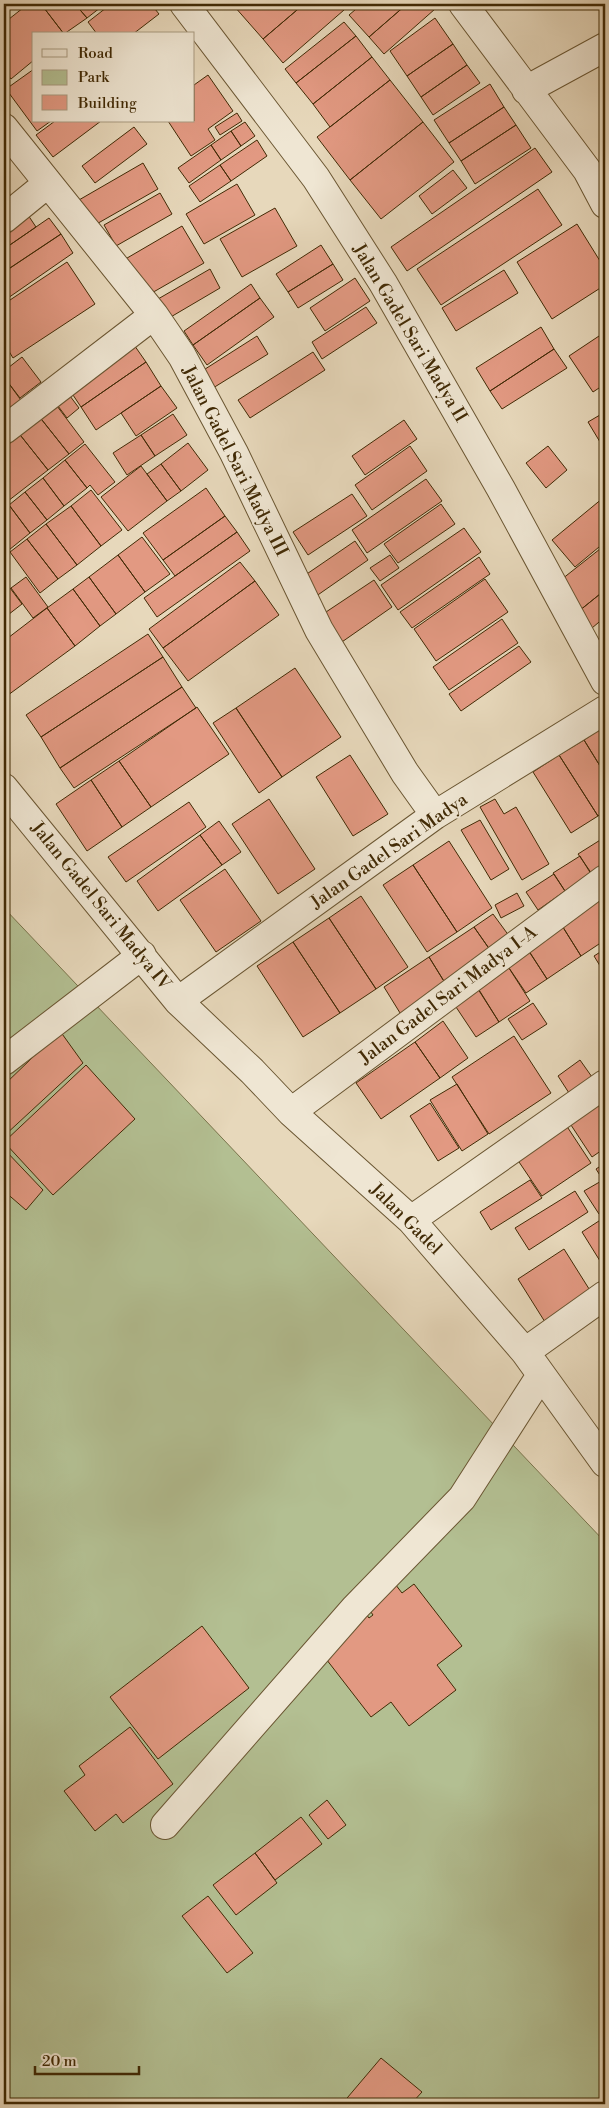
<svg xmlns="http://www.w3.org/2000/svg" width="609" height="2108" font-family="'Libre Bodoni',serif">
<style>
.green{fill:#b3bf92;stroke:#7a744c}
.building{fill:#e29982;stroke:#412a05}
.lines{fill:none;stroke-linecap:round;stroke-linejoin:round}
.minor-casing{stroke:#6a5632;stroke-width:30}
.minor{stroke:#efe6d3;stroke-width:28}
.labels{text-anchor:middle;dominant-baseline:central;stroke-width:4;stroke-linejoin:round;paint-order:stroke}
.street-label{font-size:18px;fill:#412a05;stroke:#efe6d3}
</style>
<rect width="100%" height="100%" fill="#e7d8bb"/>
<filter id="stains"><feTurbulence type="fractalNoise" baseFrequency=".004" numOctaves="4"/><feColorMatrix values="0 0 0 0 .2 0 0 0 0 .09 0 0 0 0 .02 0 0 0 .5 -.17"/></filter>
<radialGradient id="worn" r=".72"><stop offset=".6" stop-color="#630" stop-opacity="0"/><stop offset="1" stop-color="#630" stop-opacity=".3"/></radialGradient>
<!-- green -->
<path class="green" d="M4 908 605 1542V2104H4Z"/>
<!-- building -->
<path class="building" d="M28 4H41L64 34H34V60L11 79 4 70V23Z
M41 4H75L87 18 64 34Z
M75 4H105L87 18Z
M111 4H151L159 14 133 34H97L88 22Z
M236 4H304L263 39 234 6Z
M304 4H339L344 10 283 63 263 39Z
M362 4H407L369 37 349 15Z
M407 4H430L435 9 384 54 369 37Z
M435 18 453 44 407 76 390 51Z
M344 22 356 36 296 83 285 69Z
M356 36 372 57 313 104 296 83Z
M453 44 467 65 421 97 407 76Z
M372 57 390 80 330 127 313 104Z
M467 65 480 83 433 115 421 97Z
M34 69V121H51L37 131 6 89Z
M208 75 233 111 208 129 215 140 191 156 168 121H194V85Z
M390 80 423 122 350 180 317 137Z
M490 84 504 107 449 143 434 120Z
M504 107 516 125 461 161 449 143Z
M237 113 242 121 220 135 215 127Z
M55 121H101L53 157 36 135Z
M245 122 255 136 241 146 231 131Z
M423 122 454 162 381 219 350 180Z
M516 125 531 148 475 184 461 161Z
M134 127 147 144 95 183 82 166Z
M231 131 241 146 221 160 211 145Z
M257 140 267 156 231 181 220 165Z
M211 145 221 160 189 183 178 168Z
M535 148 552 172 407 271 391 247Z
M143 163 158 189 86 230 72 204Z
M220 165 231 181 200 202 189 186Z
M453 170 467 188 432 214 419 196Z
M237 184 255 215 204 244 186 214Z
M538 189 562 225 441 305 417 269Z
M160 193 172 214 116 246 104 225Z
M275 208 297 246 242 277 220 239Z
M26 212 36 227 4 249V227Z
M49 218 61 234 4 272V249Z
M577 224 605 269V285L552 319 517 262Z
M182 226 204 263 143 298 122 261Z
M61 234 73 253 8 298 4 291V272Z
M321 245 333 264 288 292 276 274Z
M67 262 95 304 13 358 4 343V304Z
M333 264 343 280 298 308 288 292Z
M210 269 220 288 169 318 158 299Z
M504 270 518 293 456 331 442 308Z
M355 278 370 301 325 331 310 308Z
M251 284 260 298 193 345 184 331Z
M260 298 274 317 207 365 193 345Z
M366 307 377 323 322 359 312 342Z
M541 327 554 349 490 391 476 368Z
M605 332V384L593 392 569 356Z
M257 336 268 354 213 388 202 371Z
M132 342 146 362 81 407 67 386Z
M554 349 567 368 502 409 490 391Z
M313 352 325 370 250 418 238 400Z
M22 357 41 382 20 398 4 377V371Z
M146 362 161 386 96 430 81 407Z
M4 377 26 407 10 419 4 410Z
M161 386 177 408 136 436 121 413Z
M64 388 79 408 67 418 52 398Z
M54 402 84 442 69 454 38 415Z
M605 412V446L603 447 588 422Z
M173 414 187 435 155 456 141 435Z
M38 415 69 454 48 470 17 431Z
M404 420 417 439 365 475 352 456Z
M17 431 48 470 8 501 4 495V441Z
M141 435 155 456 127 475 113 453Z
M188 443 208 470 181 491 161 464Z
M85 444 115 482 98 495 90 485 87 488 65 460Z
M410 446 427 471 372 510 355 485Z
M548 446 567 470 546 488 526 463Z
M65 460 87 488 64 506 43 478Z
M161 464 181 491 167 501 147 474Z
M141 466 167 501 128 531 101 497Z
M43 478 64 506 47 520 25 492Z
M426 479 442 501 367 553 352 530Z
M206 488 225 516 163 560 143 533Z
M91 490 122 530 101 546 71 506Z
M25 492 47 520 30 533 9 505Z
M352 494 367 516 308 555 293 532Z
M603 498 605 542 575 567 552 540Z
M441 504 455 524 398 563 384 544Z
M9 505 30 533 4 554V509Z
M71 506 101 546 77 565 46 524Z
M225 516 237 532 175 576 163 560Z
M46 524 77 565 58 579 27 539Z
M464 528 481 552 398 610 381 585Z
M237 532 250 551 157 617 144 598Z
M142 537 170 574 145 592 118 555Z
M27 539 58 579 40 593 10 552Z
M355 541 368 560 312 599 298 580Z
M605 545V590L579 611 557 583Z
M118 555 145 592 116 614 89 577Z
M390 555 399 568 380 581 370 568Z
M479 557 490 574 412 628 400 612Z
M240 562 255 581 163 648 149 629Z
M26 577 48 607 33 618 11 588Z
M89 577 116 614 100 626 73 589Z
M485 579 508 612 436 661 414 629Z
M4 580 22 604 4 618Z
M374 580 392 607 339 644 320 616Z
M255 581 279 615 188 681 163 648Z
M73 589 100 626 75 646 47 608Z
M605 590V617L592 628 579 611Z
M47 608 75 646 4 698V641Z
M502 619 518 643 449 690 433 667Z
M148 634 163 657 41 737 26 715Z
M519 646 531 662 461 711 449 694Z
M163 657 182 687 60 768 41 737Z
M295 668 341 737 282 777 236 708Z
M182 687 196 708 74 788 60 768Z
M197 707 229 754 151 807 119 761Z
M236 708 282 777 259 793 213 723Z
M605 726V774L584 740Z
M584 740 605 774V811L598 816 559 755Z
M350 755 388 814 353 836 316 777Z
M559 755 598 816 571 833 533 772Z
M119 761 151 807 122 827 91 780Z
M91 780 122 827 87 851 56 804Z
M269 799 315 869 278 894 232 824Z
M495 799 504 814 516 807 549 864 522 880 480 807Z
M189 802 206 827 126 882 108 857Z
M480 820 509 869 491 880 461 830Z
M219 821 241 852 222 865 200 835Z
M200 835 222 865 158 911 137 881Z
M605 837V865L592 874 578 854Z
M449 841 492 908 457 932 413 865Z
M580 856 591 874 565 891 553 873Z
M413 865 457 932 427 952 383 885Z
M225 869 261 921 216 952 180 900Z
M554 874 565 891 538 910 526 892Z
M517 893 524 906 501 918 495 905Z
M605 895V940L581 956 559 921Z
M361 896 408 967 376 989 329 918Z
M493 914 515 944 495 957 474 927Z
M329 918 376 989 340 1013 293 942Z
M561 924 581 956 547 979 526 947Z
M474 927 495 957 450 991 429 957Z
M293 942 340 1013 303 1037 257 966Z
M605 949V974L594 956Z
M529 951 547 979 526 993 507 965Z
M429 957 450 991 405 1021 384 987Z
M507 965 530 1001 499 1022 476 986Z
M476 985 499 1022 476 1037 452 1001Z
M533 1003 547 1024 522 1040 508 1019Z
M443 1021 468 1058 440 1078 415 1042Z
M60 1031 83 1063 4 1136V1085Z
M514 1036 551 1093 489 1134 452 1077Z
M415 1042 440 1078 381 1119 356 1083Z
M580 1060 592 1077 569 1093 558 1076Z
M86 1065 135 1119 53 1195 4 1142Z
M457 1084 488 1134 462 1151 430 1100Z
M605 1098V1148L592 1157 569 1122Z
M430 1103 459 1148 438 1161 410 1116Z
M566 1125 591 1163 542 1196 517 1159Z
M4 1149 43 1190 26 1210 4 1191Z
M605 1163V1210L599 1214 584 1191 603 1180 596 1169Z
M530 1180 542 1198 491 1230 480 1212Z
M575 1191 588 1212 529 1250 515 1228Z
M605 1217V1269L582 1232Z
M564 1249 591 1292 545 1322 518 1279Z
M392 1580 402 1593 414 1584 462 1646 437 1665 456 1690 409 1726 391 1702 371 1717 323 1655 366 1614 369 1618 373 1615 364 1602Z
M202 1626 249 1688 158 1759 110 1697Z
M130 1727 173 1784 123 1823 116 1814 95 1831 64 1791 85 1775 79 1766Z
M327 1800 346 1825 328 1839 309 1815Z
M301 1817 322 1844 275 1880 255 1853Z
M255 1853 277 1883 236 1915 213 1885Z
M208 1896 253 1953 227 1973 182 1916Z
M381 2058 422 2092 411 2104H342Z"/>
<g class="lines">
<defs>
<path id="minor" d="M184 4 316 178 383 283 501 489 605 681
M463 4 587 170 605 204
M526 90 605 47
M4 128 154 315 182 356 234 453 319 630 405 773 435 815
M4 219 47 184
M4 430 154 315
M4 788 178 1001 252 1071 291 1112 411 1220 525 1352 605 1463
M178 1001 435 815 605 710
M4 1061 142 955
M291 1112 605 879
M411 1220 605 1084
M525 1352 605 1295
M165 1825 355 1608 462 1498 541 1375"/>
</defs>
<!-- minor casing -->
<use href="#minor" class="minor-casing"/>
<!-- minor -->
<use href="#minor" class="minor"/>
</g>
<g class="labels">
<!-- street labels -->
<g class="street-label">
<text transform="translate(410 333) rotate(59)">Jalan Gadel Sari Madya II</text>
<text transform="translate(235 461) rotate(63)">Jalan Gadel Sari Madya III</text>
<text transform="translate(389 851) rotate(-35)">Jalan Gadel Sari Madya</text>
<text transform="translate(101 906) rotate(51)">Jalan Gadel Sari Madya IV</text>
<text transform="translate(448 995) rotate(-37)">Jalan Gadel Sari Madya I-A</text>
<text transform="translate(406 1219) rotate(45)">Jalan Gadel</text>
</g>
</g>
<!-- margin -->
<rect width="609" height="2108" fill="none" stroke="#e7d8bb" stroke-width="20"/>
<rect x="5" y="5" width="599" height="2098" fill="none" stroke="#412a05" stroke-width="2.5"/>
<rect x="10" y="10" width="589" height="2088" fill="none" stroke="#412a05"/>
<!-- legend -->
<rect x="32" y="32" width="162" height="90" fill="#efe6d3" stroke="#a99b81"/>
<rect x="42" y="49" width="25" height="8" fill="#efe6d3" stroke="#a99b81"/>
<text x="78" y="58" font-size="15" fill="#412a05">Road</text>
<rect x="42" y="70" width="25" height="15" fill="#b3bf92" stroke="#a99b81"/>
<text x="78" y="82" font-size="15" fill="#412a05">Park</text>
<rect x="42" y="95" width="25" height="15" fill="#e29982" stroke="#a99b81"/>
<text x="78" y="108" font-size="15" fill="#412a05">Building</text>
<!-- scale -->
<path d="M35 2066v8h104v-8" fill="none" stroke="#412a05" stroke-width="2.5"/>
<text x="42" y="2066" font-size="15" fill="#412a05" stroke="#efe6d3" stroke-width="4" paint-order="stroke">20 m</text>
<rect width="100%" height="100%" filter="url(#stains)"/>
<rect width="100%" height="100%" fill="url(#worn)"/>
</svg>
